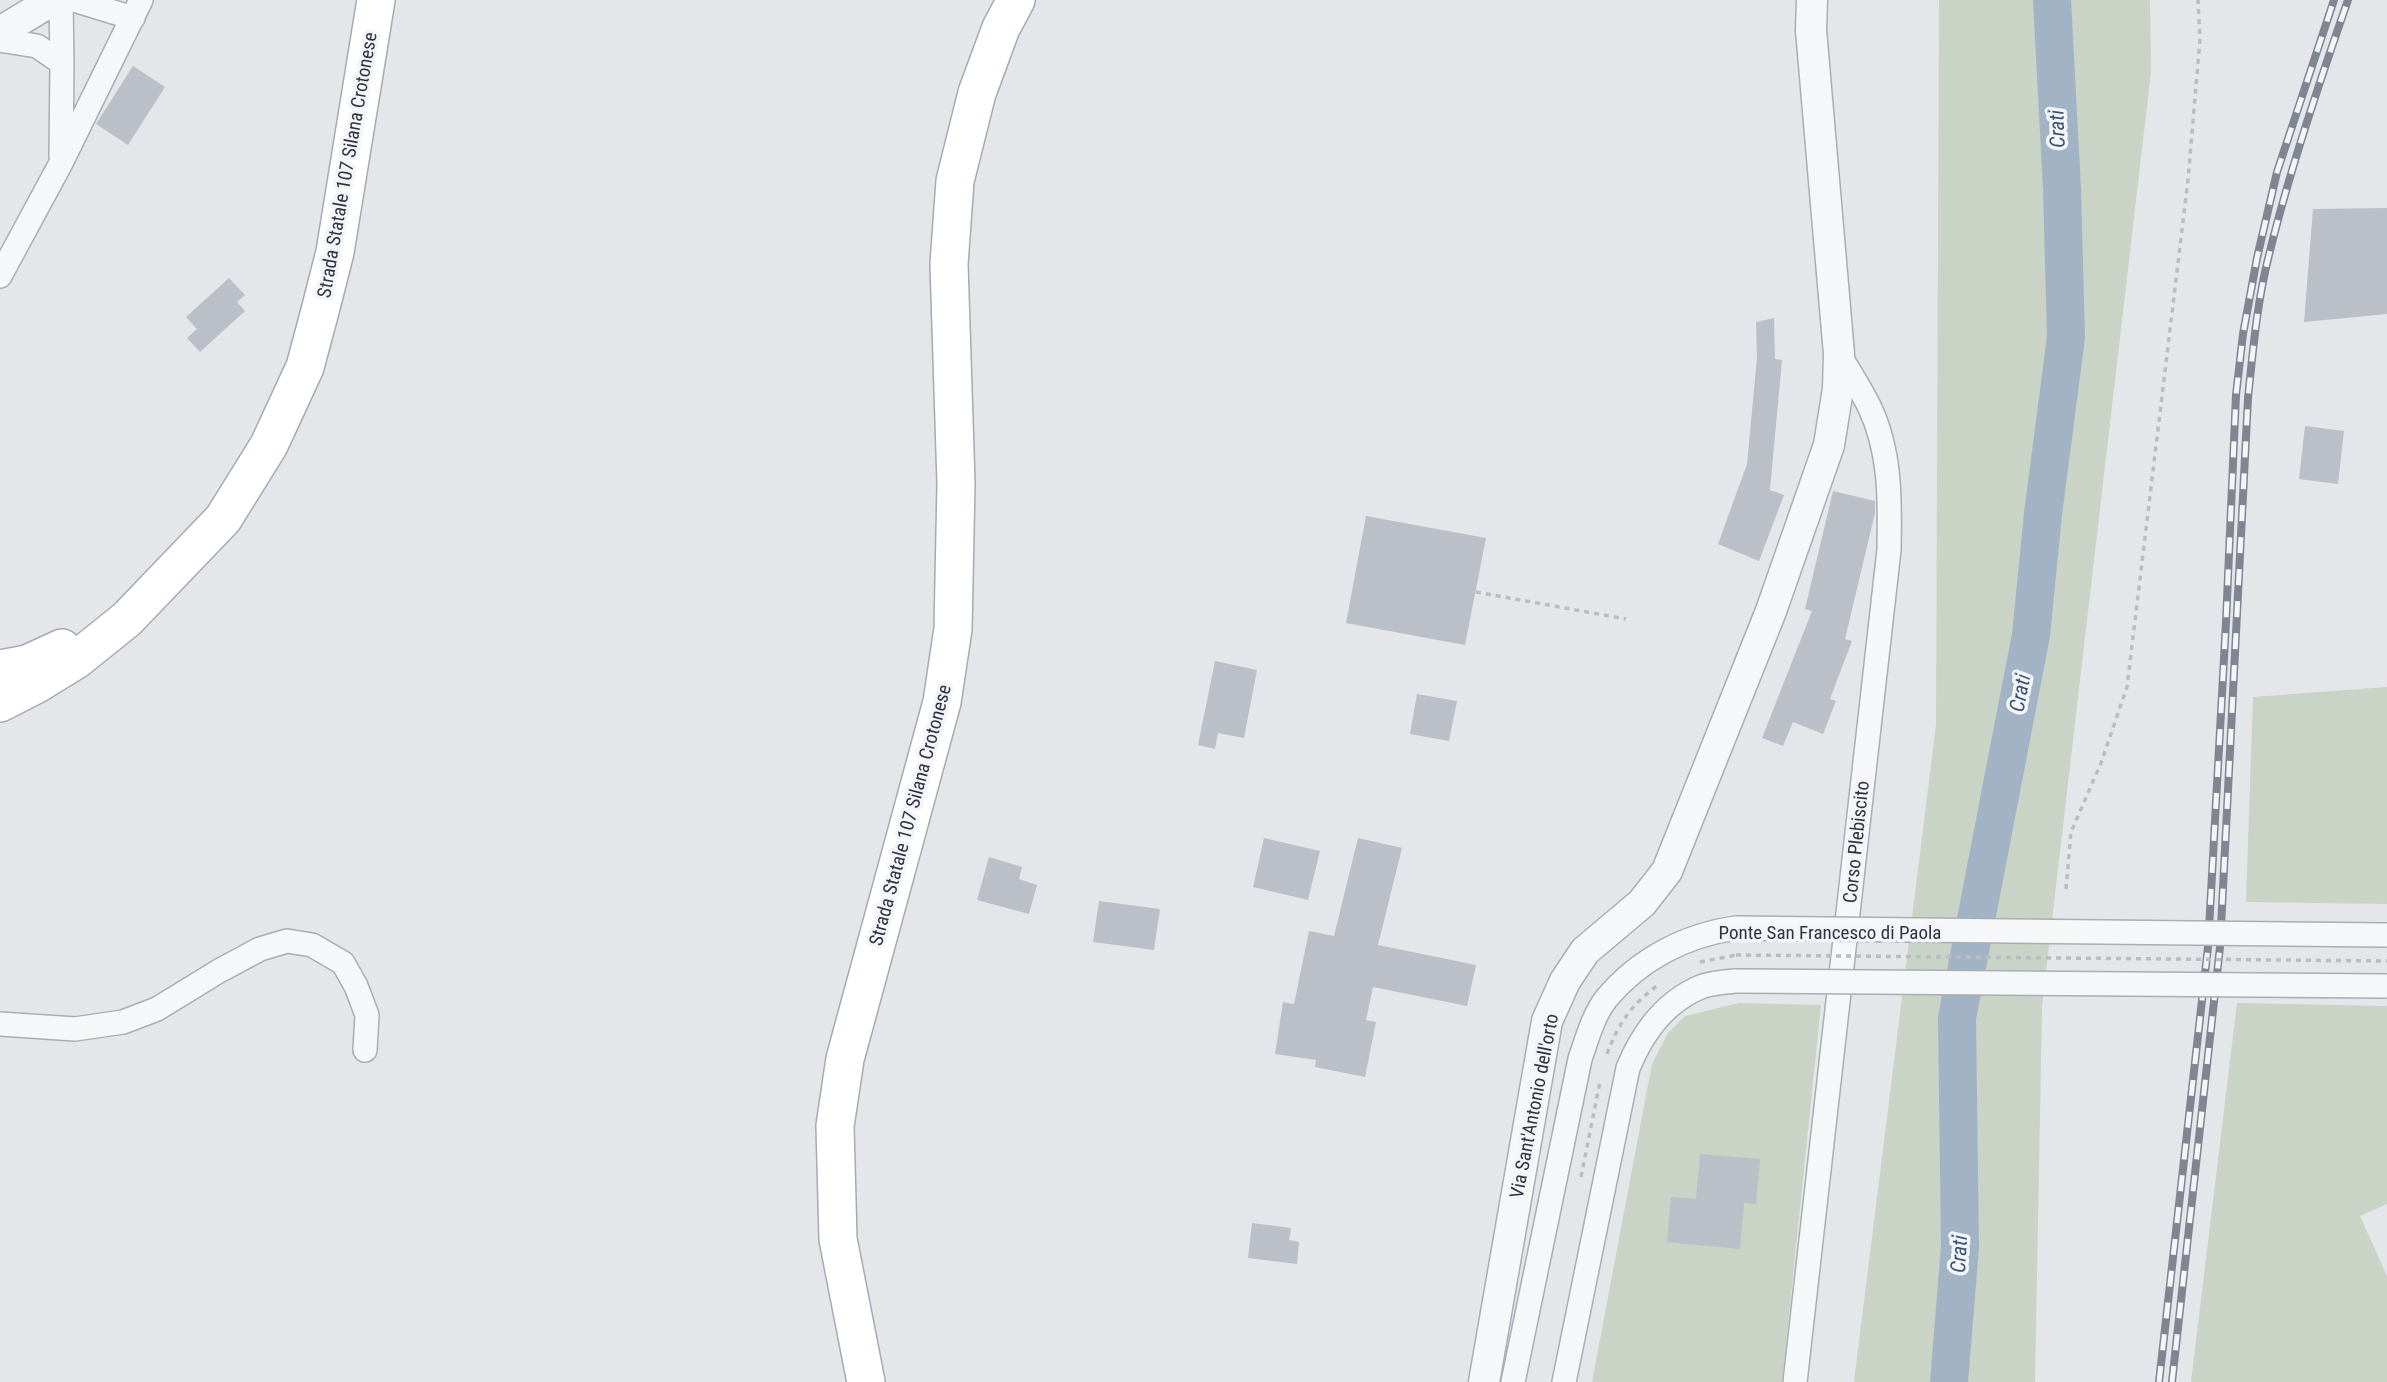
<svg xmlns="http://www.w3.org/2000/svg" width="2387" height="1382" font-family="'Roboto Condensed',sans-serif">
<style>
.green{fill:#c9d3c6}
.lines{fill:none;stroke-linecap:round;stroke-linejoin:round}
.river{stroke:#a3b3c6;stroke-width:38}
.building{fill:#bbbfc7}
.minor-casing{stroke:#a9adb4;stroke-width:26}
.tertiary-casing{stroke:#a9adb4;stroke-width:33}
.primary-casing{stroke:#a4abb5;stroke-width:40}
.path{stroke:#babcc2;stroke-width:3.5;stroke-dasharray:5 5;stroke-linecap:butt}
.minor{stroke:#f6f7f9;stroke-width:23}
.tertiary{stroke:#f6f7f9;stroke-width:30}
.primary{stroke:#fff;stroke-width:37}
.rail-casing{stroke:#7f8692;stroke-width:8}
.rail{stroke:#f3f5f8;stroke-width:5;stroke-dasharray:16;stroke-linecap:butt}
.minor-bridge-casing{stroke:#a9adb4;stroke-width:26;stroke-linecap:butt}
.path-bridge{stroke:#babcc2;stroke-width:3.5;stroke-dasharray:5 5;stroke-linecap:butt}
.minor-bridge{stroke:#f6f7f9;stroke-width:23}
.labels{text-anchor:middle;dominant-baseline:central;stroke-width:7;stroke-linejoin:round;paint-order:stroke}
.street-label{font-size:19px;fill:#2d3441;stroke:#f3f5f8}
.water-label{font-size:21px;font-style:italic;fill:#3b5271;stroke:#f3f5f8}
</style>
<rect width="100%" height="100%" fill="#e4e6ea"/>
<!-- green -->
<path class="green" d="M1939 0H2150L2151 72 2042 1006 2035 1382H1854L1936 725Z
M2387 687V904L2246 902 2253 697Z
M1739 1003 1821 1005 1782 1382H1592L1652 1064 1668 1033 1685 1016Z
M2237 1003 2387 1006V1204L2360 1216 2387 1276V1382H2191Z"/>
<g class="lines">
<!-- river -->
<path class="river" d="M1949 1382 1960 1247 1957 1018 2031 635 2043 514 2066 337 2062 189 2052 0"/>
</g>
<!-- building -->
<path class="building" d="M133 66 165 87 128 145 96 124Z
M2387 208V314L2304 322 2313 209Z
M229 278 245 295 237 302 245 311 200 352 187 338 197 329 186 317Z
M1774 318 1775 359 1782 360 1770 490 1784 495 1759 561 1718 544 1747 464 1757 358 1756 322Z
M2305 426 2344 431 2338 484 2299 479Z
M1833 491 1875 501V513L1845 639 1852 641 1830 699 1836 701 1823 734 1793 722 1783 746 1762 738 1812 611 1805 609Z
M1366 516 1486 538 1465 645 1346 623Z
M1215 661 1257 670 1244 738 1218 733 1215 749 1198 745Z
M1417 694 1457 701 1449 741 1410 734Z
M1264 838 1320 851 1308 900 1253 887Z
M1358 838 1402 848 1378 945 1476 965 1467 1006 1373 987 1366 1020 1376 1022 1365 1077 1315 1067 1316 1060 1275 1054 1283 1002 1294 1004 1309 931 1334 936Z
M989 857 1022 867 1019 879 1037 885 1029 914 977 900Z
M1099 901 1160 909 1154 950 1093 942Z
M1700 1154 1760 1159 1756 1204 1744 1203 1740 1249 1667 1242 1671 1197 1696 1199Z
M1252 1223 1291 1228 1289 1240 1299 1242 1297 1264 1248 1258Z"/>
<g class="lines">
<defs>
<path id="minor" d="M61 0 62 63
M74 0 133 18
M0 40 37 46 62 63 61 156
M0 276 61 163 141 0
M0 1024 75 1029 123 1022 157 1009 219 971 260 949 287 941 312 945 343 963 356 986 367 1015 365 1050
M1513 1382 1580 1059C1587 1039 1593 1016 1606 999 1639 959 1686 935 1736 928
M1564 1382 1628 1068C1643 1032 1665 1001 1703 986 1713 983 1725 982 1735 981
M1795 1382 1889 550C1890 501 1891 451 1869 406 1860 388 1849 371 1839 354"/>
<path id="tertiary" d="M0 32 53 0
M1484 1382 1547 1021 1565 981 1585 951 1642 903 1667 871 1771 611 1829 445 1838 389 1839 354 1811 30 1812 0"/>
<path id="primary" d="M0 669 27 664 62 648
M0 703 37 684 76 660 127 619 223 519 269 445 305 367 320 311 335 252 376 0
M866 1382 838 1239 835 1126 845 1059 942 702 953 629 956 483 949 264 955 181 977 93 1001 28 1016 0"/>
</defs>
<!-- minor casing -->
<use href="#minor" class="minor-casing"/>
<!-- tertiary casing -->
<use href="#tertiary" class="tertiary-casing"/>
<!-- primary casing -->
<use href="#primary" class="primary-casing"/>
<!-- path -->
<path class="path" d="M1476 592 1626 619
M2066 889 2071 832 2101 763 2127 687 2188 180 2200 39 2198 0
M1700 962 1736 955
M1607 1054C1618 1024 1633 1002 1660 984
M1581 1177 1600 1082"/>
<!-- minor -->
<use href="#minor" class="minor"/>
<!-- tertiary -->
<use href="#tertiary" class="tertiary"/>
<!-- primary -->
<use href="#primary" class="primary"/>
<defs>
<path id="rail" d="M2159 1382 2208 947 2226 622 2236 395 2243 334 2257 258 2277 172 2334 0
M2172 1382 2220 947 2248 398C2253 350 2257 302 2269 255 2290 169 2319 84 2348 0"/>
</defs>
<!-- rail casing -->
<use href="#rail" class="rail-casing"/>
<!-- rail -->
<use href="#rail" class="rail"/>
<defs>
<path id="minor-bridge" d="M1736 928 2387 935
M1735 981 2387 986"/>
</defs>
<!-- minor-bridge casing -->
<use href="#minor-bridge" class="minor-bridge-casing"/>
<!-- path-bridge -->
<path class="path-bridge" d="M1736 955 2387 961"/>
<!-- minor-bridge -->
<use href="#minor-bridge" class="minor-bridge"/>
</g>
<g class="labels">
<!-- street labels -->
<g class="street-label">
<text transform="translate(347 165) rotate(-80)">Strada Statale 107 Silana Crotonese</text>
<text transform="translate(910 815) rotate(-75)">Strada Statale 107 Silana Crotonese</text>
<text transform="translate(1856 842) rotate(-84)">Corso Plebiscito</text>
<text x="1830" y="932">Ponte San Francesco di Paola</text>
<text transform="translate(1534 1106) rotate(-79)">Via Sant'Antonio dell'orto</text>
</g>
<!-- water labels -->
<g class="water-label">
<text transform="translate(2057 129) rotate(-92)">Crati</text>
<text transform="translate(2020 693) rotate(-79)">Crati</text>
<text transform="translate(1959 1254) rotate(-87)">Crati</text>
</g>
</g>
</svg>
